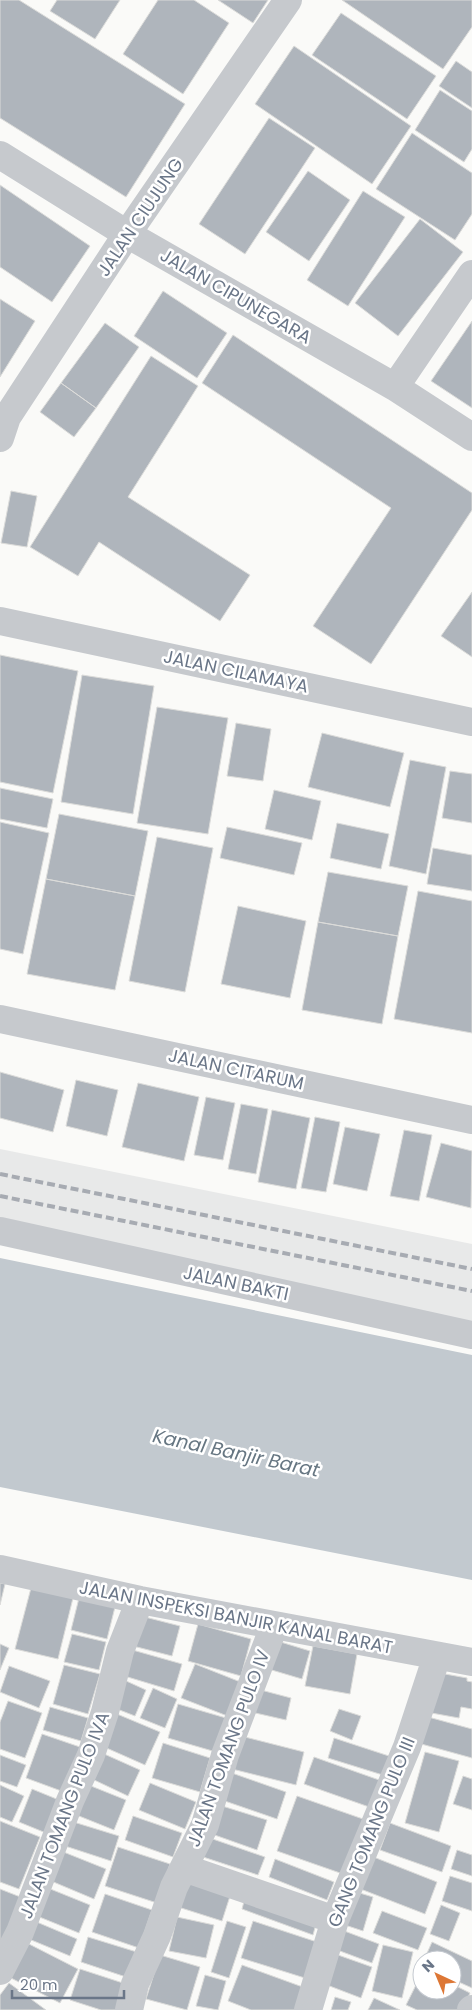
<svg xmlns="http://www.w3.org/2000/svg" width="472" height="2010" font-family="Poppins,sans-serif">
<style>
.built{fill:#e8e9e9}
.water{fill:#c2c9cf}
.building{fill:#afb5bc;stroke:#dcdcda}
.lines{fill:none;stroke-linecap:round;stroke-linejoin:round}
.minor{stroke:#c6c9cd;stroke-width:28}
.tertiary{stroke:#c6c9cd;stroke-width:28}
.rail{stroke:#a7abb2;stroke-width:4;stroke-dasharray:8 4;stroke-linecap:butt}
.labels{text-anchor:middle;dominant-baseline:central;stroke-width:5;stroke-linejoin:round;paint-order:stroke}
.street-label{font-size:18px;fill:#6a7688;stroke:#fff}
.water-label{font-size:19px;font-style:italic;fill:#667682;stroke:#fff}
</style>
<rect width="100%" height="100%" fill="#fafaf8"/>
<!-- built -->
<path class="built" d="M0 1149 472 1244V1339L0 1237Z"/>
<!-- water -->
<path class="water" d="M0 1258 472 1355V1580L0 1487Z"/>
<!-- building -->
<path class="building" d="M0 0H19L185 104 126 197 0 118Z
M57 0H120L95 39 50 11Z
M158 0H194L229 23 183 94 123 54Z
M218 0H268L253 23Z
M342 0H472V27L443 69Z
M341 13 436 76 407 119 312 55Z
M294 46 411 126 372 184 255 104Z
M456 61 472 72V108L439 86Z
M440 90 472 111V149L464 162 415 130Z
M269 118 315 148 245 254 199 224Z
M412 133 472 173V214L455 240 376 189Z
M308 171 350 200 309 261 266 232Z
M0 185 90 246 52 302 0 267Z
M363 191 405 217 348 306 307 280Z
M420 219 463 252 398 336 355 303Z
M163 291 227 333 197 378 134 336Z
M0 299 35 321 0 377Z
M472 321V408L431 381Z
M105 323 139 347 96 408 61 383Z
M233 335 472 493V510L371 664 313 626 391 508 202 383Z
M151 356 198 386 128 497 250 575 220 621 99 542 78 576 30 547Z
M61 383 96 408 74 437 40 412Z
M11 491 37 496 27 547 1 543Z
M472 592V657L441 636Z
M0 655 78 671 53 793 0 782Z
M82 675 154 686 133 814 61 802Z
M157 707 228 718 208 834 137 823Z
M236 723 271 729 263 781 227 776Z
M322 733 404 753 390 807 308 787Z
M410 760 446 767 426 874 389 866Z
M450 771 472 774V823L442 818Z
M0 788 53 799 47 828 0 819Z
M274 790 321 801 312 840 265 829Z
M59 814 148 831 135 896 46 879Z
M0 822 49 833 23 954 0 949Z
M337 823 389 834 381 869 330 858Z
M227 827 302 843 294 875 220 858Z
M157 837 213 848 185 992 129 981Z
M433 848 472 855V891L427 884Z
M328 872 408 886 398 936 318 922Z
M46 879 135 896 115 990 27 974Z
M418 891 472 901V1033L394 1019Z
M238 906 306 921 290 998 221 984Z
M318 922 398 936 382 1024 302 1010Z
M0 1072 64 1090 53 1132 0 1118Z
M76 1080 118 1090 107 1136 66 1126Z
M138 1083 199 1097 184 1161 122 1147Z
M206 1097 235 1103 223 1160 194 1155Z
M241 1104 268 1109 256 1174 228 1169Z
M272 1110 310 1118 296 1189 258 1182Z
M315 1117 340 1122 326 1192 301 1188Z
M345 1127 380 1134 367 1191 333 1184Z
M404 1130 432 1135 419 1201 390 1196Z
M441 1143 472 1151 471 1208 426 1197Z
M0 1583 5 1584 0 1605Z
M31 1588 73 1598 58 1659 15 1649Z
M79 1598 115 1607 107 1639 71 1630Z
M141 1616 180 1626 172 1656 133 1646Z
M198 1624 251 1639 241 1676 188 1661Z
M72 1634 106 1642 99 1670 64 1662Z
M274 1640 310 1651 302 1679 265 1668Z
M0 1644 9 1648 0 1670Z
M313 1646 357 1654 350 1694 305 1686Z
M129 1649 182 1664 174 1691 121 1675Z
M195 1664 243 1683 230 1717 181 1698Z
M64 1665 100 1674 88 1714 53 1704Z
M9 1666 50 1681 39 1708 0 1692Z
M434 1672 467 1678V1681L472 1682V1709L461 1707 459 1718 426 1712Z
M124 1680 146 1690 135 1716 112 1707Z
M153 1688 177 1699 165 1728 140 1718Z
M257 1689 291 1698 286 1720 251 1712Z
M8 1701 42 1713 25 1758 0 1749V1722Z
M178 1704 226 1718 216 1752 168 1738Z
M50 1707 88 1718 81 1741 43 1730Z
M339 1709 361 1716 352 1740 330 1731Z
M117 1714 160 1732 145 1765 102 1746Z
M421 1715 472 1729V1758L414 1742Z
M42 1734 80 1747 64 1792 26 1778Z
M241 1736 304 1752 296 1785 232 1769Z
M334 1738 392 1757 386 1776 328 1758Z
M163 1743 210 1758 200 1792 152 1778Z
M425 1752 459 1761 439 1832 405 1823Z
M102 1753 140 1770 128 1796 90 1778Z
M0 1755 26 1765 17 1787 0 1781Z
M314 1757 382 1781 372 1808 304 1784Z
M229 1772 286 1792 277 1819 219 1799Z
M463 1776 472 1779V1810L453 1804Z
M150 1783 196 1802 185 1829 139 1810Z
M86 1784 126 1800 114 1830 74 1814Z
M0 1785 24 1796 12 1822 0 1817Z
M32 1789 59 1800 46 1833 19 1822Z
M297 1796 363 1819 343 1874 277 1851Z
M219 1805 267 1820 257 1850 209 1833Z
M133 1816 182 1833 173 1857 125 1840Z
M67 1820 119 1836 111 1861 59 1844Z
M0 1821 40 1837 19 1889 0 1882Z
M390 1823 451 1846 442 1872 380 1850Z
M204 1836 265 1857 258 1875 197 1855Z
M118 1847 170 1864 157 1903 105 1886Z
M56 1849 106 1869 94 1899 44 1878Z
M457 1850 472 1855V1876L451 1869Z
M371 1856 437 1882 425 1914 358 1888Z
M275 1859 334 1882 327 1900 269 1877Z
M450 1876 472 1883V1911L442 1901Z
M185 1878 231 1893 222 1921 175 1906Z
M43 1886 90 1905 79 1933 32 1914Z
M0 1889 23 1898 0 1948Z
M353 1891 373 1897 363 1931 342 1924Z
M105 1894 152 1910 139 1948 92 1932Z
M246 1894 317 1920 313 1935 242 1909Z
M441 1905 460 1913 449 1941 430 1934Z
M382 1911 427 1928 418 1950 373 1933Z
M177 1917 214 1925 206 1958 169 1951Z
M32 1920 77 1939 70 1956 24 1937Z
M227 1921 246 1927 229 1978 211 1972Z
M253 1921 320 1943 308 1979 241 1958Z
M339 1929 379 1944 372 1963 332 1948Z
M88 1937 140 1953 132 1979 81 1962Z
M432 1942 472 1961V1988L452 1979V1960H424Z
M27 1943 78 1969 60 2003 9 1977Z
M383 1945 413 1952 402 1998 372 1991Z
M160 1955 200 1967 187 2010 146 1999Z
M338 1955 372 1967 361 1998 327 1985Z
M242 1965 311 1990 303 2010H251L228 2001Z
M80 1969 129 1985 120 2010H101L70 2000Z
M422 1973V1990H452V1984L470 1993 462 2010H417L406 2005Z
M205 1975 226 1981 218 2010 196 2006Z
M9 1983 46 2010H0V1995Z
M335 1997 351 2002 348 2010H331Z
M374 1998 400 2010H368Z"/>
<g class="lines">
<!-- minor -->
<path class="minor" d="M0 155 127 234 395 387 472 437
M395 387 472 274
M0 438 7 417 127 234 288 0
M0 621 472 722
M0 1231 472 1335
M0 1569 140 1600 472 1662
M184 1868 335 1920
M0 1971 20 1932 70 1801 91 1755 105 1712 120 1651 140 1600
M129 2010 135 1984 157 1936 174 1887 205 1825 225 1755 274 1626
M308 2010 335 1920 407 1747 437 1656
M471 2010 472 2009"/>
<!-- tertiary -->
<path class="tertiary" d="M0 1019 472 1120"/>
<!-- rail -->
<path class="rail" d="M0 1174 472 1269
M0 1196 472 1291"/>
</g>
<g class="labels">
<!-- street labels -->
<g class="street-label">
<text transform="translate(140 217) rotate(-56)">JALAN CIUJUNG</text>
<text transform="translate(236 296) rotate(30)">JALAN CIPUNEGARA</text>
<text transform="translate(236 671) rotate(12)">JALAN CILAMAYA</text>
<text transform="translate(236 1069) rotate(12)">JALAN CITARUM</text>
<text transform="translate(236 1283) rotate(12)">JALAN BAKTI</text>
<text transform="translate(236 1617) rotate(11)">JALAN INSPEKSI BANJIR KANAL BARAT</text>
<text transform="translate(228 1748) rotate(-70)">JALAN TOMANG PULO IV</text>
<text transform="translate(64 1815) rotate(-69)">JALAN TOMANG PULO IVA</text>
<text transform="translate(371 1832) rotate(-68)">GANG TOMANG PULO III</text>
</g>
<!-- water labels -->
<g class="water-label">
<text transform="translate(236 1453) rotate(12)">Kanal Banjir Barat</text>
</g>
</g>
<!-- north arrow -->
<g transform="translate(437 1975) rotate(316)"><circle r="24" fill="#ffffff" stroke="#c3c8cf"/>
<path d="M0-4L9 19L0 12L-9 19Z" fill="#dd7735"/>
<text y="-8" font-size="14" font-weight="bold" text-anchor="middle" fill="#6a7688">N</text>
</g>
<!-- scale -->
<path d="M12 1990v8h112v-8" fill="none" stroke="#6a7688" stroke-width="2.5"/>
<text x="20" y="1990" font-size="15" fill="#6a7688" stroke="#ffffff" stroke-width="4" paint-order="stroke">20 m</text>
</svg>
